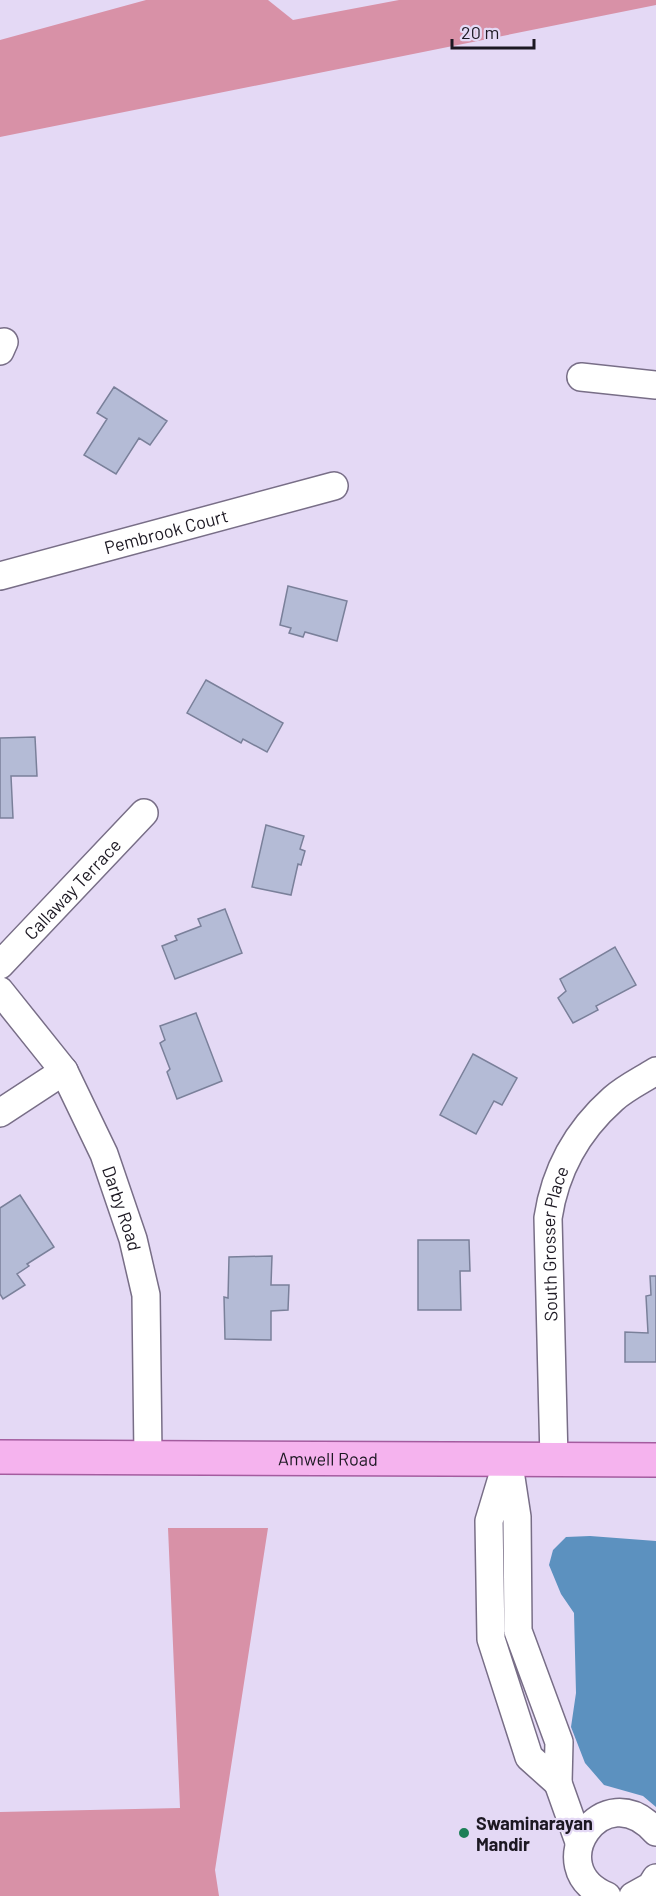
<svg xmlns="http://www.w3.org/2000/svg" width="656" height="1896" font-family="Barlow,sans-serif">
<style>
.forest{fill:#d891a7}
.water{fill:#5c91bf}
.building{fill:#b4bbd6;stroke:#7a809a;stroke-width:1.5}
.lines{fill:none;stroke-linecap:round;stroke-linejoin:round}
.minor-casing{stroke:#786e87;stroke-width:30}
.major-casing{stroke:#a45c9f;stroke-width:36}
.minor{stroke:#fff;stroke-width:27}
.major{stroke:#f5b3ee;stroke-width:33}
.poi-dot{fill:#1c7f57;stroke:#e4d9f5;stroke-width:2}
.labels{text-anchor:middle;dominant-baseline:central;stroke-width:4.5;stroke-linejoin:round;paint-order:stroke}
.street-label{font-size:18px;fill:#1c1822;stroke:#e4d9f5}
.poi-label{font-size:18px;font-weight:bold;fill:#1c1822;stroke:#e4d9f5;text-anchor:start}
</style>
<rect width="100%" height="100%" fill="#e4d9f5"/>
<!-- forest -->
<path class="forest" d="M146 0H268L293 20 399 0H656V5L0 137V40Z
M168 1528H268L215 1870 219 1896H0V1812L180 1808Z"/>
<!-- water -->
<path class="water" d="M590 1536 656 1541V1807L643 1796 604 1785 585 1763 571 1727 576 1693 574 1613 561 1594 549 1565 553 1550 566 1537Z"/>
<!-- building -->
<path class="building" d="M114 387 167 421 150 445 139 438 116 474 84 455 107 419 97 413Z
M288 586 347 601 337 641 305 632 303 637 289 633 291 628 280 625Z
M206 680 283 723 267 752 243 739 241 743 187 713Z
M35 737 37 776H11L13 818H0V738Z
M266 825 304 836 300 849 305 851 301 865 298 864 291 895 252 887Z
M225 909 242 953 175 979 162 946 177 940 175 936 201 926 198 919Z
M615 947 636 985 596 1006 598 1010 573 1023 558 998 566 991 560 979Z
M196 1013 222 1081 177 1099 167 1072 170 1069 160 1043 165 1040 160 1026Z
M473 1054 517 1078 502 1105 494 1101 476 1134 440 1115Z
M20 1195 54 1247 27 1264 29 1266 17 1274 25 1285 3 1299 0 1294V1208Z
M418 1240H469L470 1271H460L461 1310H418Z
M272 1256 271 1285H289L288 1310 271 1311V1340L225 1339 224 1297 228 1298 229 1257Z
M650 1276H656V1362H625V1332L648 1333 646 1296 651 1295Z"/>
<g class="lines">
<defs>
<g id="minor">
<path d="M0 351 4 342"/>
<path d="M581 377 656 385"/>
<path id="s1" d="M0 576 334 486"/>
<path id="s2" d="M0 965 144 813"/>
<path id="s3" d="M0 991 64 1071 104 1154 133 1239 146 1295 148 1456"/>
<path d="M0 1113 64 1071"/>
<path d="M508 1458 517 1517 518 1631 559 1742 558 1783 529 1757 491 1639 489 1521Z"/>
<path id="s4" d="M554 1459 548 1218C555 1171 577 1131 613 1099 625 1088 642 1080 656 1071"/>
<path d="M558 1783 579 1842"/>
<path d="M607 1896C539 1868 603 1772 656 1832"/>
<path d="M633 1896 651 1886 656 1878"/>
</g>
<g id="major">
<path id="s5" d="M0 1457 656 1460"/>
</g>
</defs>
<!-- minor casing -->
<use href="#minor" class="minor-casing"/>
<!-- major casing -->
<use href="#major" class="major-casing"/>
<!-- minor -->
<use href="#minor" class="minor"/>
<!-- major -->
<use href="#major" class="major"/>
</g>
<!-- markers -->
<circle class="poi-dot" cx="464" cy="1833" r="6"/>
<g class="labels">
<!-- street labels -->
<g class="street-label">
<text stroke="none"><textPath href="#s1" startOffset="172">Pembrook Court</textPath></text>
<text stroke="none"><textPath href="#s2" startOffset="105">Callaway Terrace</textPath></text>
<text stroke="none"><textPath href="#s3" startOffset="252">Darby Road</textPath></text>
<text stroke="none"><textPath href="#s4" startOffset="216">South Grosser Place</textPath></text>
<text stroke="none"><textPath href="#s5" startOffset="328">Amwell Road</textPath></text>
</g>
<!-- poi labels -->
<g class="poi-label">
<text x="476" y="1823">Swaminarayan<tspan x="476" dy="21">Mandir</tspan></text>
</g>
</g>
<!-- scale -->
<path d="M452 39v9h82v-9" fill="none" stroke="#1c1822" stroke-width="3"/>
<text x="461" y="39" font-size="18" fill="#1c1822" stroke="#e4d9f5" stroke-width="4.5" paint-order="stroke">20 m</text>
</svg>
